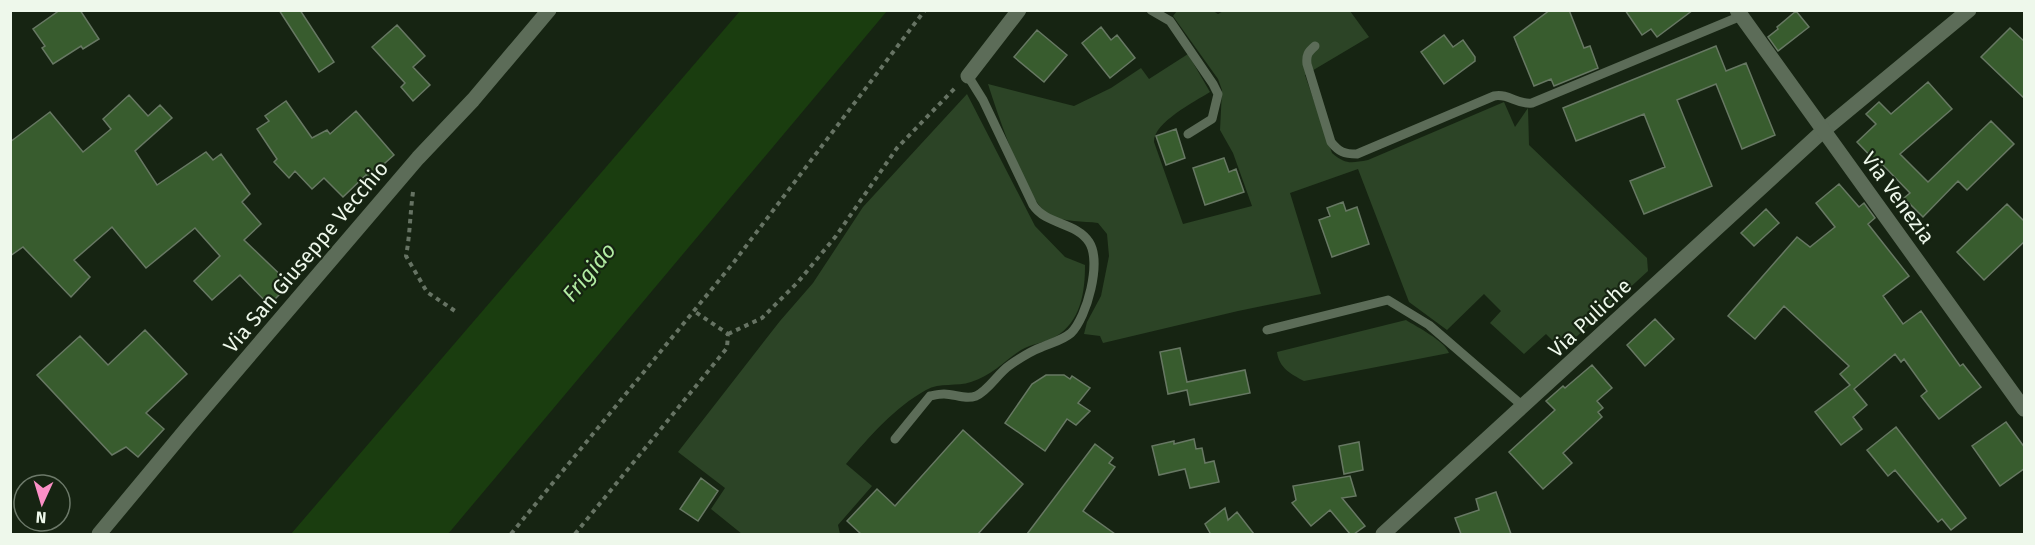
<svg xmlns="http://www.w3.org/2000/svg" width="2035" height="545" font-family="'Fira Sans',sans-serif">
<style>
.green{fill:#2c4426}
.water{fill:#1a3d0f}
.building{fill:#385c2e;stroke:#677863;stroke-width:1.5}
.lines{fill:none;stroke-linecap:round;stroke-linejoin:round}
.path{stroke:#667363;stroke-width:4;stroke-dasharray:4.5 4.5;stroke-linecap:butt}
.service{stroke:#5c6c58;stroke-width:9}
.minor{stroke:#5c6c58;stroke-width:15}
.tertiary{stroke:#5c6c58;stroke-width:15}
.labels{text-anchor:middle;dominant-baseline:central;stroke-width:4.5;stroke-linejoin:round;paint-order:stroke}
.street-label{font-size:21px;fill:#eef8eb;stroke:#162412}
.water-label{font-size:22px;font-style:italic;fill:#b2eca3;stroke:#162412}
</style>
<rect width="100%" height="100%" fill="#162412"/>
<!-- green -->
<path class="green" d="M1225 10 1350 11 1369 37 1305 75 1332 153C1346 165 1351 163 1368 160L1504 102 1515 127 1528 108 1529 145 1647 258 1648 271 1562 350 1546 334 1524 354 1490 323 1501 311 1484 294 1447 330 1409 302 1358 169 1290 193 1321 294 1238 311 1103 343 1100 336 1084 334 1087 322 1101 296 1109 256 1107 234 1098 223C1083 221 1065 222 1051 216 1028 207 996 109 988 84L1074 106 1111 88 1141 68 1149 79 1188 54 1210 92C1194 102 1153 123 1154 142L1183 224 1252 206 1233 153 1220 130 1222 90 1218 79 1173 16 1177 11H1213L1218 14Z
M967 94 1035 226 1065 257 1085 265C1085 292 1081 322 1055 337 1044 343 1031 344 1021 350 1003 362 993 375 971 382 957 387 940 382 926 390 894 408 870 436 846 464L872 486 838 525 840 534H742L711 509 725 488 678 452 780 321 813 283 863 207Z
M1406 320C1417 327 1445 341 1449 353L1304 381C1291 374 1279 368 1277 352Z"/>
<!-- water -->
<path class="water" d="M740 11H887L448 534H291Z"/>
<!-- building -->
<path class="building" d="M60 10H80L99 39 83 49 81 46 53 64 42 48 45 46 33 29Z
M279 10H300L334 62 319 72Z
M1550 10H1569L1584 48 1590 46 1598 68 1554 86 1551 79 1534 86 1514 37Z
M1625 10H1693L1657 37 1651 29 1642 35Z
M1796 11 1809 27 1778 51 1768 37 1778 29 1777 27Z
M397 25 425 56 413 67 430 85 413 101 401 87 405 83 372 47Z
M1101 27 1111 40 1117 35 1135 58 1110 78 1082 43Z
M2010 28 2025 42V99L1981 57Z
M1037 30 1067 55 1044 82 1014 57Z
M1444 35 1453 47 1463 40 1475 57V61L1444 84 1421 52Z
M1716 46 1726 71 1746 63 1775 135 1742 149 1716 84 1677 100 1712 186 1644 214 1630 181 1665 167 1644 114 1576 141 1563 108Z
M1928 82 1952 109 1900 154 1928 182 1991 121 2014 144 1967 190 1958 181 1923 217 1904 198 1910 193 1882 164 1880 166 1857 142 1876 124 1866 114 1879 102 1891 114Z
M129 95 148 116 160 105 172 118 135 151 157 185 206 152 213 160 221 154 250 194 242 202 261 224 244 240 290 284 269 305 240 275 212 300 194 281 220 256 195 228 146 268 112 227 74 260 90 277 71 297 23 247 10 256V142L50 112 83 152 111 129 103 119Z
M286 101 312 138 327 130 330 134 356 111 394 155 368 178 366 175 343 197 324 178 312 189 295 171 289 178 274 162 277 159 257 129 269 121 265 116Z
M1176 129 1185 158 1166 165 1156 136Z
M1224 158 1229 172 1236 169 1244 192 1205 205 1193 168Z
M1839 184 1859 207 1864 203 1875 218 1868 224 1909 276 1883 296 1903 324 1921 311 1960 366 1963 364 1981 387 1939 419 1921 396 1927 391 1904 359 1901 362 1895 354 1854 389 1867 405 1853 417 1862 429 1841 445 1815 412 1850 385 1840 374 1849 366 1784 306 1755 339 1728 316 1797 237 1810 247 1835 227 1816 203Z
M1343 202 1346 211 1357 207 1369 244 1332 257 1319 220 1330 216 1327 208Z
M2007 204 2025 222V241L1984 280 1957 252Z
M1766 209 1779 223 1754 246 1741 233Z
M1655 319 1674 339 1645 366 1627 345Z
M145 330 187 374 146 413 164 429 138 457 126 447 112 455 37 375 80 336 108 365Z
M1180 348 1187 382 1245 370 1250 393 1190 405 1187 390 1168 394 1160 352Z
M1592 365 1612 388 1597 401 1603 408 1598 412 1602 417 1563 453 1572 463 1543 489 1509 452 1555 410 1546 401 1563 386 1565 388Z
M1046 375H1064L1070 379 1072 376 1090 388 1078 403 1090 411 1076 425 1067 419 1045 451 1005 423 1032 384Z
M2006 422 2025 448V468L2000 486 1972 446Z
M1896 427 1966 518 1951 530 1942 519 1938 522 1895 470 1888 476 1867 450Z
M963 430 1023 484 978 534H861L847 521 877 489 895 506Z
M1194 439 1196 449 1202 448 1205 463 1214 461 1219 482 1190 488 1185 469 1159 475 1152 446 1174 441V444Z
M1359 442 1363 470 1344 474 1339 446Z
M1095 444 1113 458 1109 463 1115 467 1083 511 1115 534H1027Z
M1350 476 1356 496 1342 498 1365 526 1354 534H1350L1330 510 1311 526 1292 503 1296 500 1293 486Z
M701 478 718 491 698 521 680 509Z
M1496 492 1511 534H1461L1455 518 1479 510 1476 499Z
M1225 508 1228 520 1237 512 1254 534H1209L1210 533 1205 524Z"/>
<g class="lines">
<!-- path -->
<path class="path" d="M413 192C410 214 410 235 406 256L427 292 455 311
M728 334 762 318 798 282 836 236 897 148 955 88
M511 534 734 262 925 10
M575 534 727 348 728 334 694 311"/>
<!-- service -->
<path class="service" d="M1151 10 1170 21 1213 84 1218 94 1212 119 1188 134
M1315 46C1308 52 1306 55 1307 64L1331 142C1339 152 1344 154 1357 154L1494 96C1509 93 1517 105 1532 103L1741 16
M1267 330 1388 300 1429 325 1524 407
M895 439 930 396C935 395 939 394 944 394 955 394 965 400 976 396 989 390 998 373 1010 365 1020 358 1031 351 1042 347 1051 343 1063 340 1071 333 1087 317 1102 262 1089 242 1076 222 1046 225 1033 205L983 100 968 76"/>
<!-- minor -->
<path class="minor" d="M968 76 1019 10
M99 534 188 427 418 158 473 100 549 10
M1383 534 1824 130 1969 10"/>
<!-- tertiary -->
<path class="tertiary" d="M1737 10 2024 409"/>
</g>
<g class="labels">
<!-- street labels -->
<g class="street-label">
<text transform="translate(1898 198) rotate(54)">Via Venezia</text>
<text transform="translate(306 257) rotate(-50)">Via San Giuseppe Vecchio</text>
<text transform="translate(1590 318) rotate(-43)">Via Puliche</text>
</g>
<!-- water labels -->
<g class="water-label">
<text transform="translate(589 272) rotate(-50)">Frigido</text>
</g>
</g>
<!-- border -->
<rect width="2035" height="545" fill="none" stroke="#eef8eb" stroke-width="24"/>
<!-- north arrow -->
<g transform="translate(42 503) rotate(184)"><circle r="28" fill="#162412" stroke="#6c7969" stroke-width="1.5"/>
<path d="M0-4.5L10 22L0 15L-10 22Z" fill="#fb8fc6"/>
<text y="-9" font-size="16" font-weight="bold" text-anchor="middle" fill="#eef8eb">N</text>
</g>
</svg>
